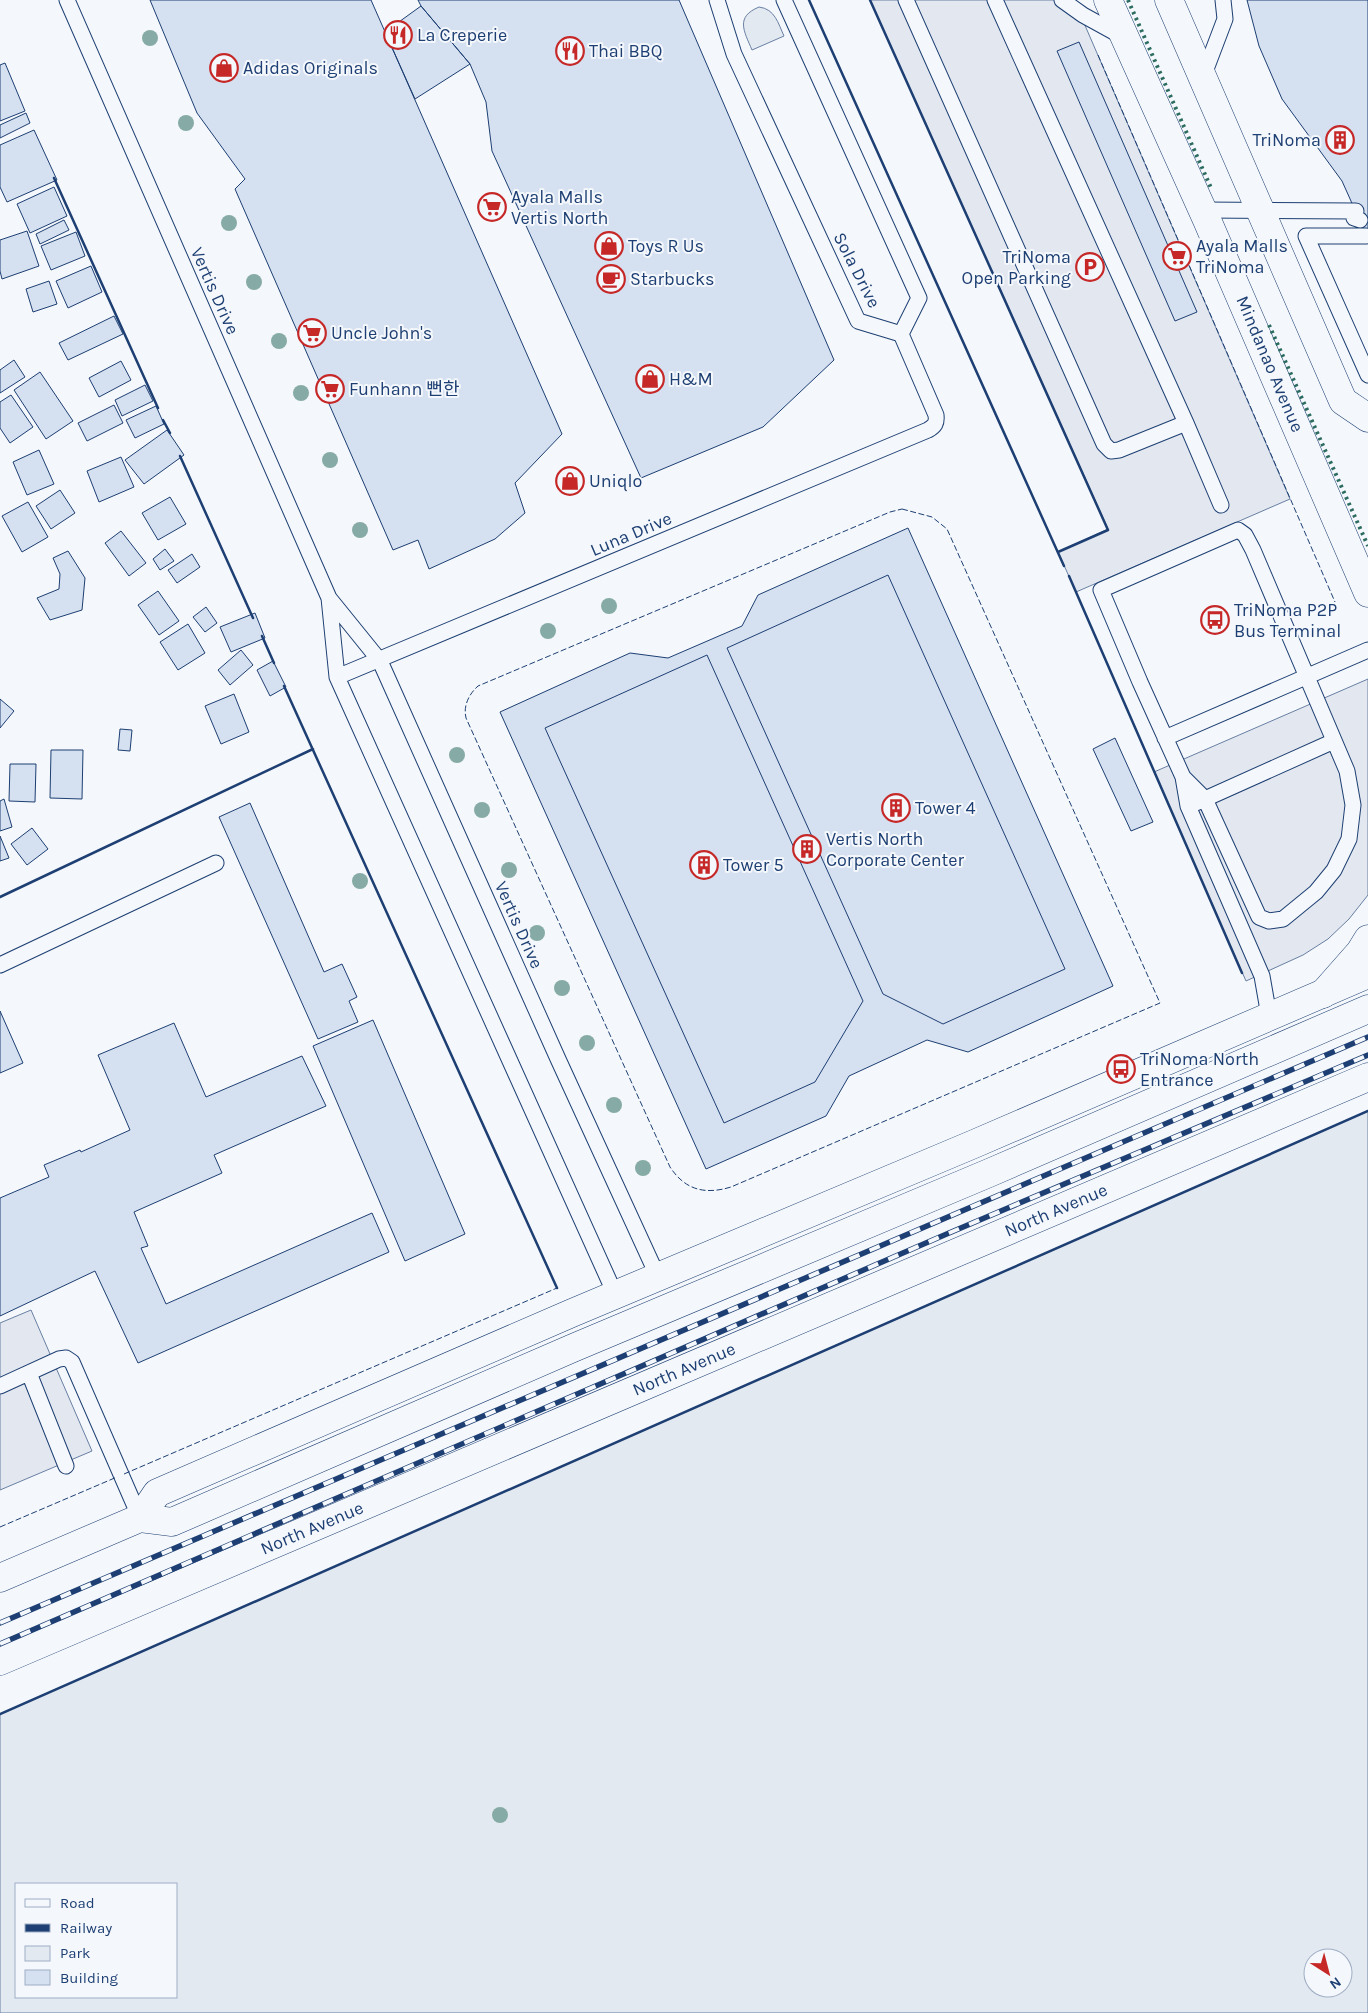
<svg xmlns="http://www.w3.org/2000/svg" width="1368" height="2013" font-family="Karla,'Noto Sans KR',sans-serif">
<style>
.green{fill:#e3e9f0;stroke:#687fa3;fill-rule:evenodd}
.parking{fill:#e3e8f0;stroke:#687fa3}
.building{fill:#d5e0f0;stroke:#1d3f73}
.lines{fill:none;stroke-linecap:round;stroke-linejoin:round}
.lane-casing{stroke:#1d3f73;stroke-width:17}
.street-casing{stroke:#1d3f73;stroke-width:29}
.secondary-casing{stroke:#1d3f73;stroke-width:29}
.primary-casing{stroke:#1d3f73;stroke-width:29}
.lane{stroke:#f4f7fb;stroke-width:15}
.street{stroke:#f4f7fb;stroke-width:28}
.secondary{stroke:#f4f7fb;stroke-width:28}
.primary{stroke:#f4f7fb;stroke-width:28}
.rail-casing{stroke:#1d3f73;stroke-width:5.5}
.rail{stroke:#f4f7fb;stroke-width:4;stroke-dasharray:11;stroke-linecap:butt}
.hedge{stroke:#2c6c60;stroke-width:4;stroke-dasharray:2.5 4;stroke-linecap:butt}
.fence{stroke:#1d3f73;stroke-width:1;stroke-dasharray:6 2.5;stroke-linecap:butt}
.wall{stroke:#1d3f73;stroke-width:2.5}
.tree{fill:#86aba6}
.labels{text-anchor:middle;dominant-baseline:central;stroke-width:4;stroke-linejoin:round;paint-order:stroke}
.poi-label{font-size:18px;fill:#1d3f73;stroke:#f4f7fb;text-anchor:start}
.street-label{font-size:18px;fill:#1d3f73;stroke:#f4f7fb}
</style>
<rect width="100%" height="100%" fill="#f4f7fb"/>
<!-- green -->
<path class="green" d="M759 7C775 9 778 23 784 36L752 50C744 31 735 17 759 7Z
M1368 1111V2013H0V1714ZM16 1884H176V1997H16ZM1313 1958H1343V1988H1313Z"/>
<!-- parking -->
<path class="parking" d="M870 0H1074L1290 499 1076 592 1058 552 1108 529Z
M1368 679V895L1349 919 1328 939 1303 955 1246 981 1154 772Z
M31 1310 92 1451 0 1490V1323Z"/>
<!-- building -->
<path class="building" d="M150 0H371L562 434 515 483 525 513 495 539 429 569 418 540 393 550 235 189 245 179 197 113Z
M418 0H679L834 360 763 427 641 478 492 151 486 102 470 64 421 6Z
M1247 0H1368V239L1342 181 1282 99 1259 46Z
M421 6 470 64 415 99 385 32Z
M1079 42 1197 312 1175 321 1057 51Z
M5 63 25 111 0 121V65Z
M26 113 30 123 0 138V125Z
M34 130 57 180 7 202 0 187V145Z
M54 187 67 216 30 233 17 204Z
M64 220 69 230 40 244 36 234Z
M27 231 39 266 2 279 0 271V240Z
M76 232 85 256 51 270 41 246Z
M91 266 102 292 68 308 56 281Z
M49 281 57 304 33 312 26 289Z
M114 316 123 334 68 360 59 343Z
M14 360 25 377 0 393V370Z
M121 361 131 380 99 397 89 378Z
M40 372 73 421 46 439 14 390Z
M145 385 153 401 122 416 115 400Z
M11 395 33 427 10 443 0 428V402Z
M114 405 123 423 87 441 78 423Z
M156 406 164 424 135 438 126 420Z
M167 430 184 455 144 484 125 460Z
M39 450 54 484 27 495 13 462Z
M121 457 134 487 99 502 87 471Z
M60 490 75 513 51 529 36 506Z
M170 497 186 524 158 540 142 513Z
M28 502 48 537 22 552 2 516Z
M908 528 1113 986 968 1052 927 1040 849 1076 826 1116 706 1169 500 712 630 653 668 658 742 626 758 595Z
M121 531 146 563 129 576 105 543Z
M165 549 174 561 160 570 153 559Z
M68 551 85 578 82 610 50 620 37 598 59 589 60 574 53 558Z
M192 554 200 567 177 583 168 570Z
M888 575 1065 969 943 1024 883 994 727 648Z
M158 591 179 621 159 635 138 605Z
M206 607 217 623 205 632 193 617Z
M255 613 265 638 231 652 220 627Z
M188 624 205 653 178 670 160 642Z
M241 650 253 665 230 685 218 670Z
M707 655 863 1001 815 1082 724 1123 545 728Z
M273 661 286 687 270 696 257 670Z
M234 694 249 732 221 744 205 706Z
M0 699 14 711 0 728Z
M120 729 132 730 130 751 118 750Z
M1115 738 1153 822 1131 831 1093 749Z
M51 750H83L82 799 50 798Z
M10 764H36L35 802 9 801Z
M4 799 12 827 0 831V801Z
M250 803 324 972 342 964 357 997 349 1001 358 1022 318 1039 219 817Z
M32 828 48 849 27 865 11 844Z
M0 836 9 858 0 861Z
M0 1011 23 1063 0 1073Z
M373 1020 465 1234 405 1261 313 1046Z
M174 1023 206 1097 302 1056 326 1106 214 1155 222 1173 134 1212 148 1246 141 1248 166 1304 372 1213 389 1252 138 1363 95 1271 0 1316V1198L49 1177 44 1165 80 1150 81 1152 130 1130 98 1055Z"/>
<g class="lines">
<defs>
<path id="lane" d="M67 0 329 598 380 661 558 1059 658 1277
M717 0 734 54 858 321 901 334
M784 0 919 298 901 334
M906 0 1104 444 1111 451 1119 450 1186 423
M995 0 1186 423 1221 505
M1062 0 1083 15 1123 37
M1203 77 1225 19 1223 0
M1203 210 1356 211 1354 218 1360 220
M1366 236H1306L1368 375
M329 598 337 677 615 1294
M337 677 928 430C935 426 937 423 936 415L901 334
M1165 738 1368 650
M1183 777 1205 799 1259 917 1269 921 1283 919 1316 892 1334 870 1349 839 1353 805 1347 771 1253 550 1245 535 1238 530 1101 590 1140 682 1183 777 1188 806 1262 976 1269 1016
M1196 803 1334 741
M0 965 216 863
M29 1373 66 1466
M0 1386 59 1359 66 1358 72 1362 140 1518"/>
<path id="street" d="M1323 994 1360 952 1368 939"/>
<path id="secondary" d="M1108 0 1207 220 1368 593
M1169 0 1343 401 1368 418"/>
<path id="primary" d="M140 1518 157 1493 572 1313 974 1144 1368 974
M0 1578 140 1518 172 1522 573 1348 989 1173 1368 1009
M0 1661 1368 1077"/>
</defs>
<!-- lane casing -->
<use href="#lane" class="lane-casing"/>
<!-- street casing -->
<use href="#street" class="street-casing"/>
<!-- secondary casing -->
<use href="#secondary" class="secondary-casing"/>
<!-- primary casing -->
<use href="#primary" class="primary-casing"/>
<!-- lane -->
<use href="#lane" class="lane"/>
<!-- street -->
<use href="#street" class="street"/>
<!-- secondary -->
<use href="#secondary" class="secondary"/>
<!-- primary -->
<use href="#primary" class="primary"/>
<defs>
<path id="rail" d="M0 1623 1368 1037
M0 1644 949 1233 1368 1055"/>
</defs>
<!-- rail casing -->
<use href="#rail" class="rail-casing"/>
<!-- rail -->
<use href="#rail" class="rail"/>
<!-- hedge -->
<path class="hedge" d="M1128 0 1211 188
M1269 325 1368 546"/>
<!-- fence -->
<path class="fence" d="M1098 55 1335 602
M902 509 932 517 947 529 1160 1003 731 1187C705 1195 685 1190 670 1167L466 718C463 706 469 694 478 686L890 512Z
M124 1474 557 1288
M0 1527 117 1477"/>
<!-- wall -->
<path class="wall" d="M809 0 1064 566
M870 0 1108 530 1058 552
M54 178 158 408
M163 420 170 433
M180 456 253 618
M1069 576 1242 973
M262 636 274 663
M284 686 557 1288
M0 897 313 749
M0 1714 1368 1111"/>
</g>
<!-- trees -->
<g class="tree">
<circle cx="150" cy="38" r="8"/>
<circle cx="186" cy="123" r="8"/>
<circle cx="229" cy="223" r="8"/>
<circle cx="254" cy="282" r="8"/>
<circle cx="279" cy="341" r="8"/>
<circle cx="301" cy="393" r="8"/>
<circle cx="330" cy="460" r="8"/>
<circle cx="360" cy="530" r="8"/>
<circle cx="609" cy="606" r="8"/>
<circle cx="548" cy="631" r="8"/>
<circle cx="457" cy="755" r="8"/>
<circle cx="482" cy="810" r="8"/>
<circle cx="509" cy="870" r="8"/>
<circle cx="360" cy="881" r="8"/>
<circle cx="537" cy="933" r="8"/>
<circle cx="562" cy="988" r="8"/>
<circle cx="587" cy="1043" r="8"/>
<circle cx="614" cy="1105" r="8"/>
<circle cx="643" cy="1168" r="8"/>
<circle cx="500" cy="1815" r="8"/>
</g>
<!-- icons -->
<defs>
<symbol id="restaurant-ring" viewBox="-11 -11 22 22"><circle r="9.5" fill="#f4f7fb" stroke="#c62828" stroke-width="1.5"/><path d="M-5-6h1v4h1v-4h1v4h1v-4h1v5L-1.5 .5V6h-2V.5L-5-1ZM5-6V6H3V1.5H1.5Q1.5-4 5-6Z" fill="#c62828"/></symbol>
<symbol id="shop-ring" viewBox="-11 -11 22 22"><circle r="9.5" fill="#f4f7fb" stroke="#c62828" stroke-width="1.5"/><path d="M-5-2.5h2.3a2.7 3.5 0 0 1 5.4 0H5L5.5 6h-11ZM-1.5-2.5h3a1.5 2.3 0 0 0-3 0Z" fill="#c62828"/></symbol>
<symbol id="building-ring" viewBox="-11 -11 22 22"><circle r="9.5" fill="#f4f7fb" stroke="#c62828" stroke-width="1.5"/><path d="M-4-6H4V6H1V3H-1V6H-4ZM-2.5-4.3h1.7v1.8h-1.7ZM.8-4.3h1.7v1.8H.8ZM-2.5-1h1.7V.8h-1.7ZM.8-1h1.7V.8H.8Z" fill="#c62828"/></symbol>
<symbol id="supermarket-ring" viewBox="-11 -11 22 22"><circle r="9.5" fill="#f4f7fb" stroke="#c62828" stroke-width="1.5"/><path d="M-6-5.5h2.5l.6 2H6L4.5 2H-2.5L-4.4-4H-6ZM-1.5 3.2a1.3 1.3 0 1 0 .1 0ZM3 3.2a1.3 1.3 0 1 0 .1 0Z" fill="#c62828"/></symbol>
<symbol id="parking-ring" viewBox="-11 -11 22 22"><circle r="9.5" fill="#f4f7fb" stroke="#c62828" stroke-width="1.5"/><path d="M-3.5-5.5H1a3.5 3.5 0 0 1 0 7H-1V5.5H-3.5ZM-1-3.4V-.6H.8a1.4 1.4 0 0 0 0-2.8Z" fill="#c62828"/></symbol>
<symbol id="cafe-ring" viewBox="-11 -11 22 22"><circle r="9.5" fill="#f4f7fb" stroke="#c62828" stroke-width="1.5"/><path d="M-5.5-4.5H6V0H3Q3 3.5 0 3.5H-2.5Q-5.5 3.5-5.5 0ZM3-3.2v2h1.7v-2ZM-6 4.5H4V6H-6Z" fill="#c62828"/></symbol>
<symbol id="bus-ring" viewBox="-11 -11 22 22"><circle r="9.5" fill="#f4f7fb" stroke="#c62828" stroke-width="1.5"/><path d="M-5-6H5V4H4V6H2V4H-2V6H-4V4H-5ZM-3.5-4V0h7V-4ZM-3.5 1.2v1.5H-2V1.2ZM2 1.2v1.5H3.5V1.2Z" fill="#c62828"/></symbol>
</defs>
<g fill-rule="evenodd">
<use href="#restaurant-ring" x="382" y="19" width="32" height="32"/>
<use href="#restaurant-ring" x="554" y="35" width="32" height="32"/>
<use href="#shop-ring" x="208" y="52" width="32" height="32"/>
<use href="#building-ring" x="1324" y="124" width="32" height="32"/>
<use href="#supermarket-ring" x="476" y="191" width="32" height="32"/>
<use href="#shop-ring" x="593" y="230" width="32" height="32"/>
<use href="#supermarket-ring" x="1161" y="240" width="32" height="32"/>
<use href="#parking-ring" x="1074" y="251" width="32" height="32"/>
<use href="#cafe-ring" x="595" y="263" width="32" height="32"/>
<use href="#supermarket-ring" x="296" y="317" width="32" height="32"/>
<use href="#shop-ring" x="634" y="363" width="32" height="32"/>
<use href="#supermarket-ring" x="314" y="373" width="32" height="32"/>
<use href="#shop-ring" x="554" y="465" width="32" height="32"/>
<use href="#bus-ring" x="1199" y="604" width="32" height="32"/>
<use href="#building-ring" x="880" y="792" width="32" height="32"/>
<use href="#building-ring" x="791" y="833" width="32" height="32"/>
<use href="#building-ring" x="688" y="849" width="32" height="32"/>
<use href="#bus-ring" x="1105" y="1053" width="32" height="32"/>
</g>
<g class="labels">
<!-- poi labels -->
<g class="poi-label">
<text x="417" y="35">La Creperie</text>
<text x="589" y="51">Thai BBQ</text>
<text x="243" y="68">Adidas Originals</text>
<text x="1321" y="140" text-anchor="end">TriNoma</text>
<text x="511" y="197">Ayala Malls<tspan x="511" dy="21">Vertis North</tspan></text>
<text x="628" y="246">Toys R Us</text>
<text x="1196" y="246">Ayala Malls<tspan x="1196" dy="21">TriNoma</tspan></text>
<text x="1071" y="257" text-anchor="end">TriNoma<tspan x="1071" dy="21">Open Parking</tspan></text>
<text x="630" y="279">Starbucks</text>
<text x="331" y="333">Uncle John's</text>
<text x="669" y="379">H&amp;M</text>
<text x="349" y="389">Funhann 뻔한</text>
<text x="589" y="481">Uniqlo</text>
<text x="1234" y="610">TriNoma P2P<tspan x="1234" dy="21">Bus Terminal</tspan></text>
<text x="915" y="808">Tower 4</text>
<text x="826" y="839">Vertis North<tspan x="826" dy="21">Corporate Center</tspan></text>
<text x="723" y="865">Tower 5</text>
<text x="1140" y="1059">TriNoma North<tspan x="1140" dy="21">Entrance</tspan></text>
</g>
<!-- street labels -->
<g class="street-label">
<text transform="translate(857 270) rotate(63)">Sola Drive</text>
<text transform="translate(215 291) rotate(66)">Vertis Drive</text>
<text transform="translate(1270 364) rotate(67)">Mindanao Avenue</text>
<text transform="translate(631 534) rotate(-23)">Luna Drive</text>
<text transform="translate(519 925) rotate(66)">Vertis Drive</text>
<text transform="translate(1056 1210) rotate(-23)">North Avenue</text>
<text transform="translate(684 1369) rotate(-23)">North Avenue</text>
<text transform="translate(312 1528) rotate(-23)">North Avenue</text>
</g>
</g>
<!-- legend -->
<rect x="15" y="1883" width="162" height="115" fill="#f4f7fb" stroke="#9eadc5"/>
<rect x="25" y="1899" width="25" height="8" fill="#f4f7fb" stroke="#9eadc5"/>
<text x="60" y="1908" font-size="15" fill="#1d3f73">Road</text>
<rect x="25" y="1924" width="25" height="8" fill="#1d3f73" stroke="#9eadc5"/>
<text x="60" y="1933" font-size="15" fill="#1d3f73">Railway</text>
<rect x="25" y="1946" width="25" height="15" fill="#e3e9f0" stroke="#9eadc5"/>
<text x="60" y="1958" font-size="15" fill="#1d3f73">Park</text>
<rect x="25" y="1970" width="25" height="15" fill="#d5e0f0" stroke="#9eadc5"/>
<text x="60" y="1983" font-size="15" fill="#1d3f73">Building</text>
<!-- north arrow -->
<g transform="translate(1328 1973) rotate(144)"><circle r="24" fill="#f4f7fb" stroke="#9eadc5"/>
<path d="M0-4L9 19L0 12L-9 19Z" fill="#c62828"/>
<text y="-8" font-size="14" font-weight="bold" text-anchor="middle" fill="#1d3f73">N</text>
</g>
</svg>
